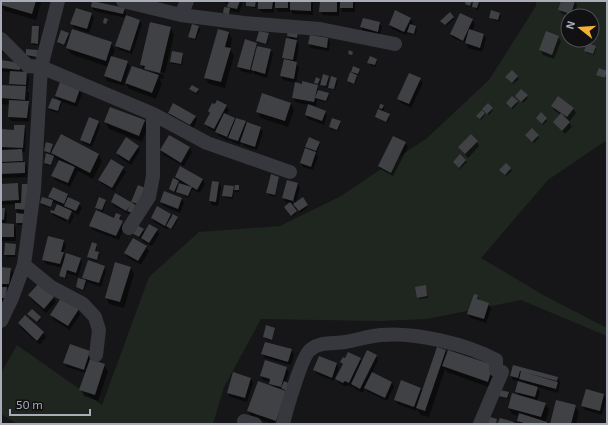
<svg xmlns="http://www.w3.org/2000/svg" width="608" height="425" font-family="'Exo 2',sans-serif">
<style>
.green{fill:#1e261f;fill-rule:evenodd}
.shadow{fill:#0007;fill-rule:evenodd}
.building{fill:#404145}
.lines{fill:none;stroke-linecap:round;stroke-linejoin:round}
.minor{stroke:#37383d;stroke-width:14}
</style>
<rect width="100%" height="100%" fill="#161618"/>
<!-- green -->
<path class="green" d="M536 1H607V140L548 180 481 258 545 296 607 328V336L521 300 427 319 379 321 261 319 224 387 213 424H18L1 414V373L17 345 102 405 149 277 199 232 280 226 341 196 427 138 489 80 536 6ZM568 16H592V40H568Z"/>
<!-- shadow -->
<path class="shadow" d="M3 1H40L41 3 36 20 5 11 1 5Z
M217 1H243L239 13 231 11 229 16 225 15 224 13 225 8 230 9 228 6 229 4Z
M247 1H257L256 8 248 7Z
M259 1H313V15L293 14 290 9V12H278L274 5V13L261 12 259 8Z
M321 1H355V12H343L339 5V16L323 15 320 11Z
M468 1H473L474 3V1L479 3 480 4 478 10 474 8 472 5 471 7 468 6 467 4Z
M562 1H575L577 5 574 16 562 14 559 10Z
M92 7 124 9 126 13V16L140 20 142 25 132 54 119 50 116 46 126 18 94 11Z
M92 14 94 18 89 33 74 28 72 24Z
M500 14 501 16 499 22 491 19 490 17Z
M453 17 454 19 446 26 443 22Z
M410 18 413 23 411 26 416 27 417 29 415 35 409 34 408 32 406 35 392 29 390 25Z
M472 20 475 24 472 31 484 34 486 39 482 52 468 48 466 43 453 38 451 34Z
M379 23 382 27 380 35 363 31 361 26Z
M193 25 199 27 200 29 196 40 191 39 190 37Z
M39 27 40 29 39 45H33L32 43Z
M171 28 174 35 165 73 144 68 147 71 164 75 163 79 159 78 162 83 156 99 129 89 125 82 124 86 107 81 105 76 108 67 71 54 67 48 111 43 115 50 112 57 127 62 130 66 125 80 127 81 145 72 141 65Z
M229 33 232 39 230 49 234 56 225 88 209 84 205 78Z
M298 33V39H296L299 45 296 63 299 68 296 83 283 80 281 76 284 61 283 58 287 39H290L288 36Z
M68 34 69 36 65 46 59 44 58 42Z
M268 34 269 36 267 45 258 42 257 41Z
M558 37 561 41 554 59 543 55 540 50Z
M328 39 330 43 329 51 311 48 309 44Z
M1 42 4 46 1 61 23 68 22 73H26L29 78 28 89H26L29 94 28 103 30 106 29 122 11 121 9 117 10 105 1 104V86L12 87 10 84 11 73 1 71Z
M256 43 258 47 270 50 273 54 267 78 254 74 252 71V74L241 71 238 67Z
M595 47 596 49 594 55 587 53 586 51Z
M37 51 38 58 28 57 27 55Z
M182 54 183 56 182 65 172 64 171 62Z
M376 59 377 61 376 67 370 65 369 63Z
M359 70 360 71 359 75 356 74 357 77 355 85 349 83 348 81 354 75 352 71Z
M512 71 519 79 513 84 508 79Z
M607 72 606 79 599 76 598 74Z
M328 76 329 78 327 88 322 86 320 83 319 85 316 84 319 90V91L328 94 329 96 327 102 317 100 316 106 311 105V106L325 112 327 116 324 125 308 119 306 115 309 105 295 102 293 97 317 86 315 83 320 80 321 82Z
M332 78 337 79 338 81 335 90 330 89 329 87Z
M420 79 423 83 411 108 401 103 399 99Z
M190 89 198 90 199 91 197 95Z
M79 90 82 94 77 107 60 101 62 104 58 113 50 110 49 108 59 101 56 96Z
M521 91 528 98 523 103 516 96Z
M517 102 518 103 513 109 508 105Z
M291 104 294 110 288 127 261 118 257 111Z
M226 106 229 110 226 115 234 118 236 121 245 122 247 125 260 128 263 132 257 150 244 146 242 142 240 145 232 142 230 139 229 141 219 136 217 133 208 128 205 124 210 114 209 111Z
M383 106 384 108 383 112 390 117 387 123 377 118 376 116 382 112 380 108Z
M552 106 573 108 576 113 569 122 572 127 565 134 554 122 561 115 554 110Z
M492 109 493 110 489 115 484 111Z
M482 111 485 115 481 120 478 117Z
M169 113 195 116 197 120 193 129 171 117Z
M541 114 547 121 543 125 538 120Z
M144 121 148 127 142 142 109 129 105 122Z
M98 122 100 126 92 147 84 144 81 140Z
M340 122 341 124 338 131 331 129 330 127Z
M24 126 26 130 25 152H22L24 163 27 167V177L1 178V151H2L1 149V130L15 131Z
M61 135 99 155 102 161 93 179 78 171 70 187 55 180 52 176 59 161 54 157 52 166 46 165 45 163 46 155 54 157 52 152 51 154 46 153 45 151 52 145 53 146 52 152Z
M169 136 190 148 192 152 184 166 163 155 161 150Z
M538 136 539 138 534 143 527 137Z
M477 142 479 146 468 158 460 148Z
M319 143 320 144 317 153 315 152 318 157 313 170 303 167 301 163 308 150 306 147Z
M405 143 408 147 393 176 382 170 379 166Z
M138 147 140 151 131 165 119 157 117 153Z
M460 155 467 162 460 169 455 164Z
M506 165 512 171 506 176 502 172Z
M181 167 203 180 205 184 200 193 192 189 189 198 178 193 177 191 175 193 171 191 170 189 178 182 176 177Z
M123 168 126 172 114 191 102 184 100 180Z
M278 177 279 179 275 197 269 195 267 193Z
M219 183 221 187 218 206 212 205 210 200Z
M18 184 20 189 21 201H22L31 214H23L25 216V225H18L17 223 19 215 16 209V204L1 205V185Z
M298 184 300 188 296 203 302 199 308 207 300 213 295 204 285 202 283 198ZM292 196 296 204H294L290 197Z
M139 186 147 192 133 215 130 213 129 214 114 206 112 202 134 205 132 202Z
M225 186 235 187 239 186V192L234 191 233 199 224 197 223 196Z
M165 192 182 199 184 203 180 213 163 206 161 202Z
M68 195 70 198 78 202 82 208 78 215 71 211 72 213H70L66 222 54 216 51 212H54L58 204 53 202 51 208 42 205 41 203 51 201 49 197Z
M105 200 106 202 103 212 97 209 96 208Z
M290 203 297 213 292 217 286 209Z
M157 207 171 215 172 218 177 217 178 219 172 230 168 228 167 229 154 222 152 218Z
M1 209H4L7 213 6 225H14L16 229V241H1Z
M72 213 74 216 70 224 68 223Z
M120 216 121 218 120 221 122 222 124 226 119 240 93 230 90 225 117 220Z
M143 230 145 233 157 230 159 234 152 246 144 242 141 237 140 239 132 232Z
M133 239 146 247 149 251 141 265 127 257 125 253Z
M63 241 66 245 63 254 66 258 80 259 82 263 78 277 67 273 66 279 61 277 60 275 62 268 46 264 43 260Z
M15 245 16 257H7L5 255Z
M96 245 97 247 96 252 100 255 97 261 89 259 88 257Z
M104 267 106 271 101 287 87 282 84 291 78 288 77 287 85 281 83 278Z
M1 268 10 269 13 273 11 288H7L9 292 1 308Z
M131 268 134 274 124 308 109 304 106 297Z
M39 284 54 298 56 302 46 313 31 299 29 295Z
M426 288 428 298 419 299 418 297Z
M477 296 480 301 488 304 491 308 486 323 471 318 468 314Z
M78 309 80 314 70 330 54 320 51 315Z
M32 310 41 320 38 323 30 316Z
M19 324 43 333 46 337 40 345 21 328Z
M267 327 274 329 275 330 272 341 265 339 264 337Z
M438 348 446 351 448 355 496 372 491 388 447 372 445 369 429 417 421 415 417 409 416 411 398 404 395 400 402 382 421 389 423 392Z
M291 350 294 355 291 365 265 358 262 353Z
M89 352 92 356 90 360 104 365 108 371 98 401 84 396 81 390 86 373 67 367 64 363Z
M376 356 378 360 372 373 392 382 394 387 387 401 368 392 365 388 363 393 354 388 352 385V387L347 385 346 387 339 383 335 377 334 381 317 374 314 370 337 364 339 368 335 377 337 378 343 365 341 362 346 359H360L362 362Z
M514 366 557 378 560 382 558 393 537 387 540 392 537 401 545 403 549 410 545 423 547 424H520L518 421 519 416 512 414 509 408 519 396 516 391 519 381 513 380 511 376Z
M286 368 289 372 285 383 288 392 285 391 290 398 280 424H276L286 395H284L274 424 252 417 248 411 272 387 270 382 263 380 261 376Z
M251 379 253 383 247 402 230 397 228 393Z
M508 393 509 394 508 399 501 397 500 395Z
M604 395 606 399 602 415 585 410 582 406Z
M575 406 579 412 576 424H551Z"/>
<!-- building -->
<path class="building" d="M2 1H36L32 14 1 5Z
M92 1 125 8 123 14 91 7Z
M229 1H240L237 9 227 7Z
M246 1H256L255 7 246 6Z
M258 1H273L272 9H258Z
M275 1H288V8H275Z
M290 1H311V11L290 10Z
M320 1H337V12H319Z
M340 1H353V8H340Z
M466 1H472L470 6 465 4Z
M473 1 479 2 477 8 472 7Z
M561 1H575L571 14 558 10Z
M224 7 230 8 229 15 223 13Z
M76 8 92 13 87 29 70 24Z
M395 10 411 18 404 32 389 25Z
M491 10 500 13 498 20 489 18Z
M450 12 454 17 445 25 440 21Z
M460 13 473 19 463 41 450 34Z
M126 15 140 20 130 51 115 46Z
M104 18 108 19 106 24 103 23Z
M363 18 380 22 378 32 360 27Z
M150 22 171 27 160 73 144 69 145 66 140 65Z
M192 24 199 26 195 39 188 37Z
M410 24 416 26 414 34 407 32Z
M32 26H39L38 44 31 43Z
M72 29 112 42 106 61 66 48Z
M218 29 229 32 225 47 231 48 221 82 204 78Z
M469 29 484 34 480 48 465 43Z
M61 30 69 33 64 45 57 42Z
M259 31 269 33 266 44 256 41Z
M288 31 298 33 297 38 287 36Z
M546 31 559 36 552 55 539 50Z
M310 35 328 38 327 48 308 44Z
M286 38 297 40 293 60 282 58Z
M245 39 257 43 250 70 237 67Z
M587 43 596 46 593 54 584 51Z
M257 46 271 49 265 74 251 70Z
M26 49 38 50 37 57 26 55Z
M349 50 353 52 352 55 348 54Z
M172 51 183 53 181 64 170 62Z
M111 56 128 61 121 82 104 76Z
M370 56 377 59 375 65 367 63Z
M284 59 297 62 294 79 280 76Z
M1 60 21 63 20 70 1 68Z
M132 66 159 75 152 93 125 83Z
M353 66 360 69 358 74 351 72Z
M599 68 607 71 605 78 596 75Z
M512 70 518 76 512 83 505 77Z
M10 71 27 72 26 85 9 84Z
M350 72 357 75 354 84 347 81Z
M409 73 421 78 409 104 397 99Z
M323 74 329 76 326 86 320 85Z
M331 76 337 78 334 89 328 88Z
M316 77 320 79 318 84 314 83Z
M302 81 318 85 314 102 292 98 295 82 302 84Z
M60 82 80 89 75 103 55 96Z
M1 85 26 86 25 100 1 98Z
M192 85 199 89 196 93 189 89Z
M521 89 528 95 521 102 515 96Z
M318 90 329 93 326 101 315 98Z
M262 93 291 103 285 121 256 112Z
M512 96 518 101 511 108 506 103Z
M558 96 574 108 567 117 551 106Z
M52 98 61 101 58 111 48 108Z
M9 100 29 101 27 118 8 117Z
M217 100 227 105 214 129 204 124 210 113 208 111 212 103 215 104Z
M173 103 196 116 190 125 168 113Z
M488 103 493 108 487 114 482 109Z
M308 104 326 111 322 121 305 115Z
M380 104 384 105 382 109 379 108Z
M110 107 145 120 139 136 104 122Z
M378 109 390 114 386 122 375 117Z
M482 110 485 113 480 119 476 116Z
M541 112 547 118 542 124 536 118Z
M224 113 235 118 227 137 215 132Z
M561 113 570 122 562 131 553 122Z
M89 117 99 121 90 144 80 140Z
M236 118 246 121 238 141 228 138Z
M332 118 341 121 337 130 329 127Z
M247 122 261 127 255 147 240 142Z
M14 125H25L23 148 1 147V129L14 130Z
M532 128 539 135 532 142 525 135Z
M61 134 99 154 90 173 51 153Z
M471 134 478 141 465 154 458 147Z
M169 135 190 147 181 163 160 150Z
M393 136 406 142 391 173 378 166Z
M126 137 139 146 129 161 116 153Z
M309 137 320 142 316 151 305 147Z
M46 142 53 144 50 153 44 151Z
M305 148 316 152 311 167 300 163Z
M22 149 23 161 1 162V150Z
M46 153 54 156 51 165 44 163Z
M460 154 466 160 459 168 453 162Z
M111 159 124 167 112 188 98 180Z
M59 160 75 167 68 183 51 176Z
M25 162V173L1 174V163Z
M506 163 511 168 505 175 499 170Z
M180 166 203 179 197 190 175 177Z
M271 174 279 177 275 195 266 193Z
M173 178 179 181 174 192 169 189Z
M287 180 298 183 293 201 282 198Z
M212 181 219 182 216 202 209 201Z
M18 183 19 200 1 201V184Z
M179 183 192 187 188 196 176 192Z
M22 184H30L29 210 15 209V203H21Z
M138 185 145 188 138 204 131 202Z
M224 185 234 186 232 197 222 196Z
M235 185H239V190H234Z
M53 187 68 194 64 204 48 197Z
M164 191 182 198 178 209 160 202Z
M115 193 136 205 132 213 127 211 130 206 126 211 111 202Z
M42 197 53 200 51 207 40 203Z
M68 197 79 202 80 203 76 211 64 206Z
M99 197 106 200 102 210 95 208Z
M303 197 308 205 299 211 293 204Z
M290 202 297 211 291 216 284 207Z
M57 204 72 211 68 220 50 212 51 210 54 211Z
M157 206 171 214 165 226 151 218Z
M1 208H5L4 220 1 219Z
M96 210 114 218 116 213 121 215 119 219 123 221 116 236 89 226Z
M16 213 25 214 24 223H16Z
M173 214 178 217 171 229 166 226Z
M1 223 14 224V237H1Z
M135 224 144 229 139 237 130 232Z
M149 224 158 229 149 243 141 238Z
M48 236 64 240 61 252H64L60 264 42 260Z
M133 238 147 246 138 261 124 253Z
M92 242 97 244 95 251 99 252 97 260 87 257Z
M5 243 16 244 15 255H4Z
M66 253 81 258 76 273 67 270 65 278 59 276Z
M88 260 105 266 99 283 82 278Z
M115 262 131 267 120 302 105 298Z
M1 267 11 268 9 284H1Z
M78 278 86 280 83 290 76 287Z
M39 283 54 297 44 309 28 295Z
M426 285 427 296 417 298 415 287Z
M1 287H7L6 298H1Z
M474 294 478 295 477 299 489 303 484 319 467 314Z
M61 298 79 309 68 326 50 315Z
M32 309 41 317 37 322 27 314Z
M25 315 44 332 37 341 18 323Z
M266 325 275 328 272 340 263 337Z
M265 342 292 349 288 362 261 354Z
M70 344 90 351 84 370 63 363Z
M437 347 446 350 425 411 416 408Z
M367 350 377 355 360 389 351 384Z
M448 350 493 365 488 382 442 366Z
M348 352 361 358 349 383 345 381 343 383 335 379 343 364 340 362 343 357 345 358Z
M319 356 337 363 332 378 313 370Z
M90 359 105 364 95 395 79 390Z
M265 360 287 367 281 387 269 384 270 379 260 376Z
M513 365 558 377 557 381 527 373 558 382 556 389 519 379 521 371H520L518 378 510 376Z
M233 372 251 378 245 398 227 393Z
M372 372 392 382 385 398 364 388Z
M401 380 421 388 414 407 394 400Z
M258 381 286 391 276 421 247 411Z
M284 381 290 384 287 391 281 388Z
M518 381 538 387 535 397 515 392Z
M586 389 604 394 600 411 581 406Z
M500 390 509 392 507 398 499 396Z
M512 393 546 403 541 417 508 408Z
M556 400 576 405 571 424H550Z
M519 413 547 422V424H527L517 421Z
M490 417 497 419 496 424H487Z
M500 418 514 422V424H497Z"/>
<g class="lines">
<!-- minor -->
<path class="minor" d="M123 1 181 15 244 23 320 29 395 44
M181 15 187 1
M1 39 28 66 41 67 153 114 207 143 290 172
M129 228 149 197 153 176V114
M24 265 51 287 83 304 95 317 99 330 96 355
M1 321 12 298 24 265 34 190 41 67 58 1
M244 421 255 424
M283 424C286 411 302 356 310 350 320 341 333 344 345 342 357 340 369 336 381 335 416 332 466 344 496 360V370L502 372 480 424"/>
</g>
<!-- border -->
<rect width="608" height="425" fill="none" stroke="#a8adb8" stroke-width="4"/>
<!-- north arrow -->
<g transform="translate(580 28) rotate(287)"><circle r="19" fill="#111113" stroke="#4d4f55"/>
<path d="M0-3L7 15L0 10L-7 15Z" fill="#f2b134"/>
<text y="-6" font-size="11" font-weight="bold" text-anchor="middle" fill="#a8adb8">N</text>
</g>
<!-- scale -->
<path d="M10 409v6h80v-6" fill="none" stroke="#a8adb8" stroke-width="2"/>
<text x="16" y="409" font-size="12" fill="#a8adb8" stroke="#111113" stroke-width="3" paint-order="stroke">50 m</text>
</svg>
